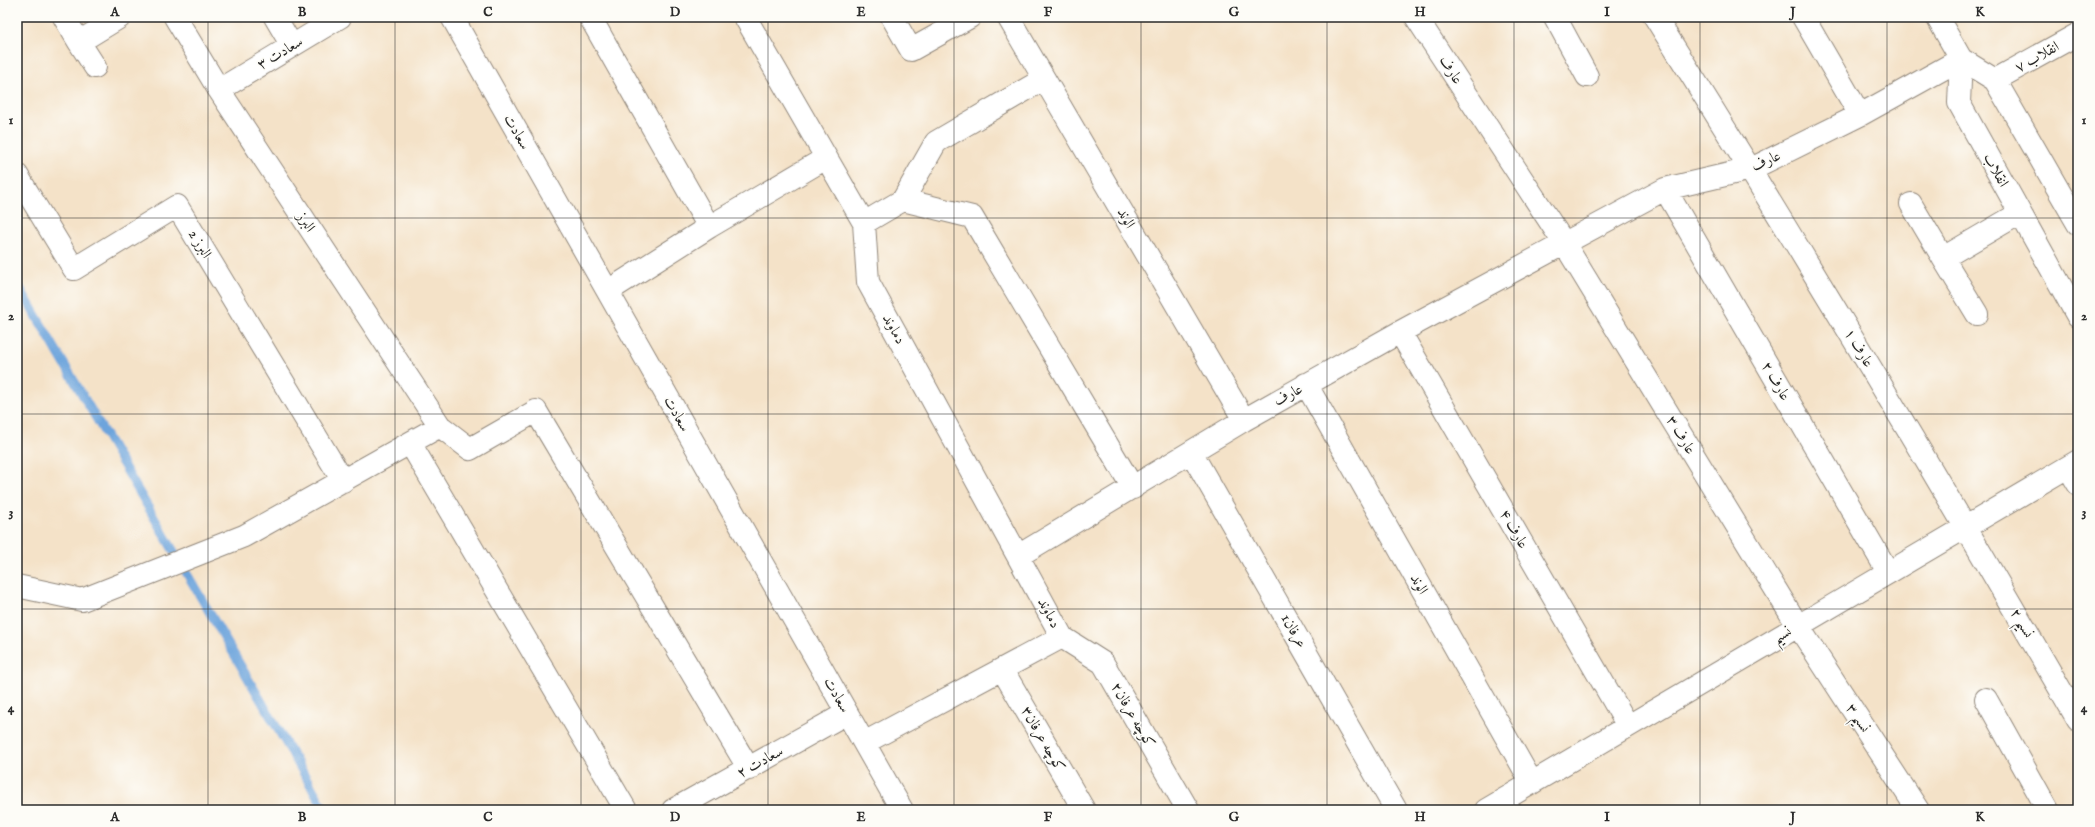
<svg xmlns="http://www.w3.org/2000/svg" width="2095" height="827" font-family="'IM FELL English',Amiri,serif">
<style>
.lines{fill:none;stroke-linecap:round;stroke-linejoin:round}
.stream{stroke:#6da4dc;stroke-width:9}
.minor-casing{stroke:#90867a;stroke-width:24}
.minor{stroke:#fff;stroke-width:22}
.grid{fill:none;stroke:#2b2b2b;stroke-width:1;stroke-opacity:0.55}
.labels{text-anchor:middle;dominant-baseline:central;stroke-width:3;stroke-linejoin:round;paint-order:stroke}
.street-label{font-size:15px;fill:#2b2b2b;stroke:#fdfcf7}
.neatline{fill:none;stroke:#2b2b2b;stroke-width:1.5}
.grid-label{font-size:13px;text-anchor:middle;font-weight:bold;fill:#2b2b2b}
</style>
<rect width="100%" height="100%" fill="#fdfcf7"/>
<filter id="ink" filterUnits="userSpaceOnUse"><feTurbulence type="fractalNoise" baseFrequency=".025" numOctaves="2"/><feDisplacementMap in="SourceGraphic" scale="8" xChannelSelector="R" yChannelSelector="G"/><feConvolveMatrix kernelMatrix="1 2 1 2 8 2 1 2 1" color-interpolation-filters="sRGB"/></filter>
<filter id="wash" filterUnits="userSpaceOnUse"><feTurbulence type="fractalNoise" baseFrequency=".012" numOctaves="4" result="noise"/><feDisplacementMap in="SourceGraphic" scale="16" xChannelSelector="R" yChannelSelector="G"/><feGaussianBlur stdDeviation="0.9" result="paint"/><feColorMatrix in="noise" values="0 0 0 0 0 0 0 0 0 0 0 0 0 0 0 0 0 1.4 0 .05"/><feComposite in="paint" operator="in"/></filter>
<g filter="url(#wash)">
<rect width="100%" height="100%" fill="#f4e2c8"/>
<g class="lines">
<!-- stream -->
<path class="stream" d="M17 283 325 810"/>
</g>
</g>
<g filter="url(#ink)">
<g class="lines">
<defs>
<path id="minor" d="M64 17 79 42 120 17
M175 17 219 90 440 426 470 449 536 411 749 769
M275 17 292 46
M452 17 902 810
M590 17 709 227 608 291
M745 17 864 223 868 282 1062 637 1103 663 1188 810
M892 17 911 50 970 17
M1008 17 1244 420
M1416 17 1564 243 1798 626 1918 810
M1555 17 1587 76
M1655 17C1801 248 1941 483 2078 720
M1803 17 1860 115
M1937 17 1961 59 1959 103 2078 317
M79 42 95 67
M1961 59 1995 80 2078 224
M1995 80 2078 34
M219 90 340 17
M17 175 74 269 177 206 343 481
M1665 189 1888 572
M903 200 936 142 1044 79
M1911 204 1943 258
M864 223 903 200 972 217 1133 488
M709 227 826 158
M1977 314 1943 258 2020 213
M1400 332 1628 726
M1306 384 1532 783
M410 443 626 810
M1191 452 1396 810
M2068 467 2078 484
M1018 556 1244 420 1400 332 1665 189 1751 169 1860 115 1961 59
M17 586 82 600 244 536 440 426
M1002 669 1084 810
M1986 699 2048 810
M864 743 1062 637
M673 810 847 713
M1486 810 2078 461"/>
</defs>
<!-- minor casing -->
<use href="#minor" class="minor-casing"/>
<!-- minor -->
<use href="#minor" class="minor"/>
</g>
</g>
<!-- grid -->
<path class="grid" d="M208 17V810M395 17V810M581 17V810M768 17V810M954 17V810M1141 17V810M1327 17V810M1514 17V810M1700 17V810M1887 17V810M17 218H2078M17 414H2078M17 609H2078"/>
<g class="labels">
<!-- street labels -->
<g class="street-label">
<text transform="translate(280 53) rotate(-31)">سعادت ۳</text>
<text transform="translate(2037 57) rotate(-29)">انقلاب ۷</text>
<text transform="translate(1451 70) rotate(57)">عارف</text>
<text transform="translate(517 132) rotate(60)">سعادت</text>
<text transform="translate(1766 161) rotate(-25)">عارف</text>
<text transform="translate(1996 170) rotate(61)">انقلاب</text>
<text transform="translate(1126 218) rotate(60)">الوند</text>
<text transform="translate(306 222) rotate(57)">البرز</text>
<text transform="translate(200 244) rotate(59)">البرز 2</text>
<text transform="translate(894 329) rotate(61)">دماوند</text>
<text transform="translate(1859 348) rotate(59)">عارف ۱</text>
<text transform="translate(1776 381) rotate(60)">عارف ۲</text>
<text transform="translate(1288 395) rotate(-29)">عارف</text>
<text transform="translate(677 414) rotate(60)">سعادت</text>
<text transform="translate(1681 435) rotate(59)">عارف ۳</text>
<text transform="translate(1514 529) rotate(60)">عارف ۴</text>
<text transform="translate(1419 584) rotate(60)">الوند</text>
<text transform="translate(1049 613) rotate(62)">دماوند</text>
<text transform="translate(2022 623) rotate(60)">نسیم ۲</text>
<text transform="translate(1294 631) rotate(60)">عرفان1</text>
<text transform="translate(1782 635) rotate(-31)">نسیم</text>
<text transform="translate(837 695) rotate(60)">سعادت</text>
<text transform="translate(1133 715) rotate(60)">کوچه عرفان۲</text>
<text transform="translate(1858 718) rotate(57)">نسیم ۳</text>
<text transform="translate(1043 739) rotate(60)">کوچه عرفان۳</text>
<text transform="translate(760 762) rotate(-29)">سعادت ۲</text>
</g>
</g>
<!-- margin -->
<rect width="2095" height="827" fill="none" stroke="#fdfcf7" stroke-width="44"/>
<rect x="22" y="22" width="2051" height="783" class="neatline"/>
<g class="grid-label">
<text x="115" y="16">A</text>
<text x="302" y="16">B</text>
<text x="488" y="16">C</text>
<text x="675" y="16">D</text>
<text x="861" y="16">E</text>
<text x="1048" y="16">F</text>
<text x="1234" y="16">G</text>
<text x="1420" y="16">H</text>
<text x="1607" y="16">I</text>
<text x="1793" y="16">J</text>
<text x="1980" y="16">K</text>
<text x="11" y="124">1</text>
<text x="2084" y="124">1</text>
<text x="11" y="320">2</text>
<text x="2084" y="320">2</text>
<text x="11" y="516">3</text>
<text x="2084" y="516">3</text>
<text x="11" y="712">4</text>
<text x="2084" y="712">4</text>
<text x="115" y="821">A</text>
<text x="302" y="821">B</text>
<text x="488" y="821">C</text>
<text x="675" y="821">D</text>
<text x="861" y="821">E</text>
<text x="1048" y="821">F</text>
<text x="1234" y="821">G</text>
<text x="1420" y="821">H</text>
<text x="1607" y="821">I</text>
<text x="1793" y="821">J</text>
<text x="1980" y="821">K</text>
</g>
</svg>
